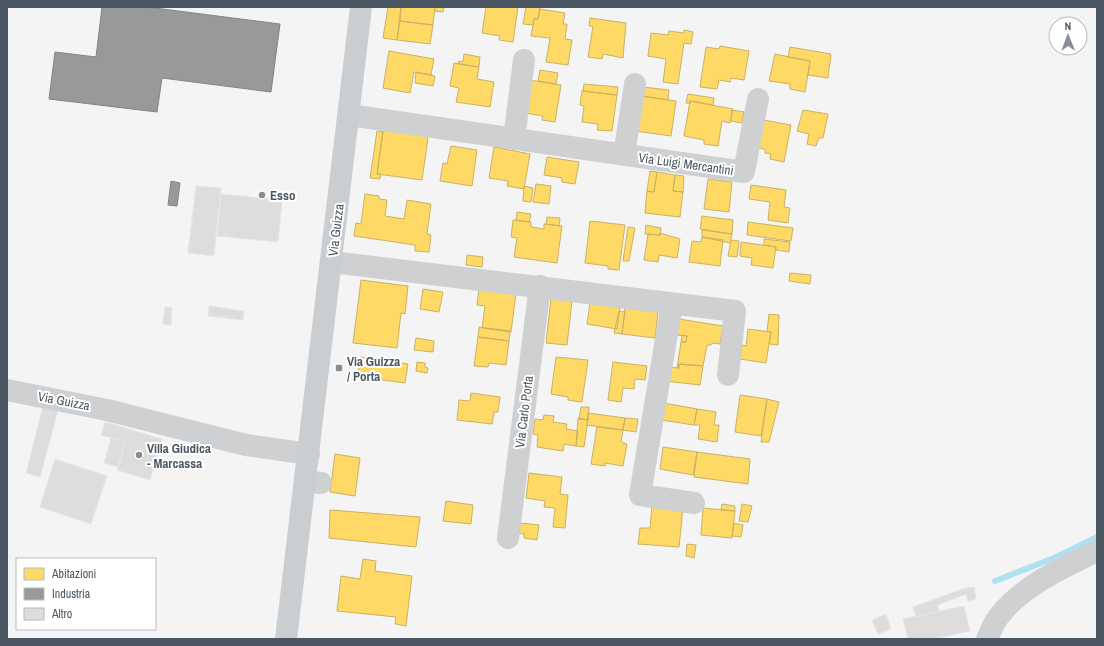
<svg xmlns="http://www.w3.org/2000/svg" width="1104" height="646" font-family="'Archivo Narrow',sans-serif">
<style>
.homes{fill:#ffd966;stroke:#c9b264}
.industry{fill:#999;stroke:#818588}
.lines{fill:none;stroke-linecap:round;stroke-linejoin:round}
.stream{stroke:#aee2f0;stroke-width:6}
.building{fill:#ddddde;stroke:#e5e6e7}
.minor{stroke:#ced0d2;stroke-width:22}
.major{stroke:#caced1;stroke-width:22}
.poi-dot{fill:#868d94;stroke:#fff;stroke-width:1.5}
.labels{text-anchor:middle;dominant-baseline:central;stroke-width:4;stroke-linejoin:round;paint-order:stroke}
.street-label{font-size:13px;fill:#4a5661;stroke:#fff}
.poi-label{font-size:13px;font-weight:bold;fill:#4a5661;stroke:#fff;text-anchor:start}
</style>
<rect width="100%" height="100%" fill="#f4f4f4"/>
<!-- homes -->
<path class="homes" d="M388 7H401L397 40 383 38Z
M401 7H435L433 25 400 21Z
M435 7H444L443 12 435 11Z
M486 7H518L513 42 499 40 500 36 482 33Z
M526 7H540L538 19H534L533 25 523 24Z
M540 9 565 13 563 24H567L565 39 572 40 568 65 546 62 550 38 531 36 534 19H538Z
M590 18 626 23 623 58 603 54 602 59 588 57 593 26H589Z
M400 21 433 25 430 44 397 40Z
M684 30 693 32 691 44 684 43 678 84 663 82 666 59 648 56 651 33 668 35 669 31 684 33Z
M720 46 749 51 744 80 731 78 730 82 719 80 717 89 700 87 706 47 719 49Z
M790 47 831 54 828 78 808 75 810 61 788 57Z
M389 51 434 59 431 75 414 72 410 93 383 88Z
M464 54 480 57 479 67 458 64 459 61 463 62Z
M775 54 810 61 805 92 790 89V84L769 81Z
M454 63 479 67 477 79 494 82 490 107 456 102 459 88 450 86Z
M540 70 558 73 556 84 538 81Z
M416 72 435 76 433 86 415 83Z
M529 80 561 85 555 122 542 120 543 116 525 113Z
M584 84 618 87 617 95 583 91Z
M643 87 669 90 668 100 642 96Z
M582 91 617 95 612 131 597 130 598 124 582 122 584 106 580 105Z
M688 94 714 98 713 105 690 101V103H686Z
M640 96 676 101 671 136 635 131Z
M690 101 733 109 730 123 722 121 718 146 704 144V140L684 136Z
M732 110 744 112 742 123 731 121Z
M803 110 828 114 823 138H819L816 146 807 144 809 134 797 131Z
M758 119 791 125 784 162 770 159 771 154 765 153V149L753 147Z
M384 124 429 131 422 180 377 174Z
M377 131 383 132 377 174H381L380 179 370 178Z
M451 146 477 150 472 186 440 181 443 163 447 164Z
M494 147 530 154 524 189 507 186 508 181 489 178Z
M547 157 579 162 575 184 562 182V178L544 175Z
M650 171 657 172 654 192 647 191Z
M657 172 675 175 673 191 683 192 680 217 645 213 647 191 654 192Z
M675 175 684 176 683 192 673 191Z
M708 179 732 182 729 212 704 209Z
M536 184 551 186 549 204 533 202Z
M751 185 786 190 784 207 790 208 788 223 768 220 770 202 749 199Z
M524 186 533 188 531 202 523 201Z
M365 194 379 196V199L387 200 385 216 404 219 407 200 431 204 427 234 431 235 429 252 415 251V245L354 236 356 223 361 224Z
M517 212 531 214 529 222 516 220Z
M702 216 733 220 732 234 700 229Z
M547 217 560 218 559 226 546 224Z
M513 220 531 222V227L544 229V224L562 226 557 263 514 257 517 238 511 237Z
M590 221 625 225 619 270 608 269V266L585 263Z
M748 222 793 228 791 241 747 235Z
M646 225 661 228 660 235 645 234Z
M628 227 635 228 629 261H623Z
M702 230 732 234 730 243 702 237Z
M660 233 680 239 677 258 659 255 658 262 644 260 648 234 660 235Z
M702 237 723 240 720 266 689 262 692 241 701 242Z
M764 239 790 242 789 252 776 250V247L764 245Z
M731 240 739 241 737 257 728 256Z
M741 242 776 247 773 268 751 265 752 258 740 256Z
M467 255 483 257 482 267 466 265Z
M790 273 811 275 810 284 789 281Z
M361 280 408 286 405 314 401 313 397 348 353 343Z
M423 289 443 292 439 312 420 309Z
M479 289 516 294 511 332 482 328 485 306 477 305Z
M551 298 572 301 567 345 546 343Z
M590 303 620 307 617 329 587 324Z
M625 308 658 312 655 338 622 334Z
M619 311 625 312 622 334 614 333Z
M769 314 779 315 778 345 769 344 771 332 767 331Z
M679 319 723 326 720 344 712 343 711 345H707L703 366 679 364V368H677L681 342H686L687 336 677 335Z
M479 327 510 331 509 341 478 337Z
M748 329 771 332 766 363 740 359 742 345 746 346Z
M682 335 687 336 686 342H681Z
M478 337 509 341 506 365 489 363 488 367 474 366Z
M416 338 434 341 433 352 414 350Z
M360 357 408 364 405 383 376 379V375L371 374V377L358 375Z
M556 357 588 360 582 402 568 400V397L551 394Z
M417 362 425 363V367L428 368 427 373 416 371Z
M613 362 647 366 645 380 635 379 634 389 623 388 621 402 608 400Z
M679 364 703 366 700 385 665 381 667 367 679 368Z
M471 393 500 397 498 412H494L492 424 457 420 459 400 470 401Z
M740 395 767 399 761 436 735 432Z
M767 399 779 402 769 442H761Z
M664 403 697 409 694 425 661 420Z
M581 407H589L588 420 579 419Z
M697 409 716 412 714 425H719L717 442 698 439 700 425H694Z
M588 413 625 418 623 430 587 425Z
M544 415 554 416 553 422 567 424 566 429 578 431 576 446 564 444 563 451 537 447 538 435 533 434 535 419 543 420Z
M578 418 588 420 584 447 576 446Z
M625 418 638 419 636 432 623 430Z
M597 427 623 430 621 442 627 444 623 466 605 463V466L591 464Z
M663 447 697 452 693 475 660 469Z
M697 452 750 459 748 484 694 477Z
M335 454 360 458 355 496 330 492Z
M529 473 562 477 560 494 568 495 565 528 553 527 555 508 544 507 545 501 526 498Z
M446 501 473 505 471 524 443 521Z
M722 504 735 506V511L721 510Z
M742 504 752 506 748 522 739 521Z
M652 505 683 508 679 547 638 544 640 528H650Z
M703 508 735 511 732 538 701 535Z
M330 510 420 517 416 547 329 538Z
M520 523 539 525 537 540 524 538V534L519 533Z
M734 523 743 525 741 537 732 536Z
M687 544 696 545 694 558 686 556Z
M363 559 376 561 375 571 412 576 406 626 395 624 396 617 337 611 341 576 360 579Z"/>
<!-- industry -->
<path class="industry" d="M102 7H147L280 24 271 92 162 78 157 112 49 99 55 52 96 57Z
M171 181 180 183 177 206 168 205Z"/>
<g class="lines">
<!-- stream -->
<path class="stream" d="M995 581 1054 558 1097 537"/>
</g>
<!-- building -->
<path class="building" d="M196 186 221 188 214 256 188 253Z
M221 194 282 200 278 242 217 236Z
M209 306 244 311 243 320 208 316Z
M165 307 172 308 171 325 163 324Z
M43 406 58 410 40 477 26 473Z
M105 422 162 439 150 480 117 470 125 442 101 435Z
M111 438 125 442 118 467 104 463Z
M55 459 107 476 91 524 40 507Z
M974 587 976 599 968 601 966 594 938 605 939 611 916 617 913 607 965 588Z
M964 606 970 631 934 639H908L903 619Z
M886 614 891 629 878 634 872 620Z"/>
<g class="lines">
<!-- minor -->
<path class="minor" d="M349 115 744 172 758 99
M514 139 524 60
M624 155 635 84
M332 262 735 311 728 375
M672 304 640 495 694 503
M7 390 107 410 246 445 309 454
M305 481 321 483
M508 538 540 286
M987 639C991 631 994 621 1000 615 1025 584 1063 568 1097 551"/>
<!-- major -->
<path class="major" d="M286 639 361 7"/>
</g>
<!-- markers -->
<g class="poi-dot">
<circle cx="262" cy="195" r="4"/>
<rect x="335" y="364" width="8" height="8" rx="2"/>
<circle cx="139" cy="455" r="4"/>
</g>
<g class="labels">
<!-- street labels -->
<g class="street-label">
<text transform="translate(686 164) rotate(8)">Via Luigi Mercantini</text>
<text transform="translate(336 230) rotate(-83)">Via Guizza</text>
<text transform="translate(64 401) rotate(11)">Via Guizza</text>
<text transform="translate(524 412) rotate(-83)">Via Carlo Porta</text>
</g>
<!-- poi labels -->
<g class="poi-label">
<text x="270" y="195">Esso</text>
<text x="347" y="361">Via Guizza<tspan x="347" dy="15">/ Porta</tspan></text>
<text x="147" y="448">Villa Giudica<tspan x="147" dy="15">- Marcassa</tspan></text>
</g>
</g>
<!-- border -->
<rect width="1104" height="646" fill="none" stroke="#4a5661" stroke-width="16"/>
<!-- legend -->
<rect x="16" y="558" width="140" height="72" fill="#ffffff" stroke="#b7bbc0"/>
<rect x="24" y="568" width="20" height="12" fill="#ffd966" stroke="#b7bbc0"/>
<text x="52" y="578" font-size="12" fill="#4a5661">Abitazioni</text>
<rect x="24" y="588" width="20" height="12" fill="#999999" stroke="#b7bbc0"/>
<text x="52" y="598" font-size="12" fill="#4a5661">Industria</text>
<rect x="24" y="608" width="20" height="12" fill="#ddddde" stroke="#b7bbc0"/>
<text x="52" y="618" font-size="12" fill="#4a5661">Altro</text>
<!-- north arrow -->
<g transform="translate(1068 36) rotate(359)"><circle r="19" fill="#ffffff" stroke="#b7bbc0"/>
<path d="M0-3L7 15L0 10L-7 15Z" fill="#868d94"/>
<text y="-6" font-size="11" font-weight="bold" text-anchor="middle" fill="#4a5661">N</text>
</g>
</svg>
